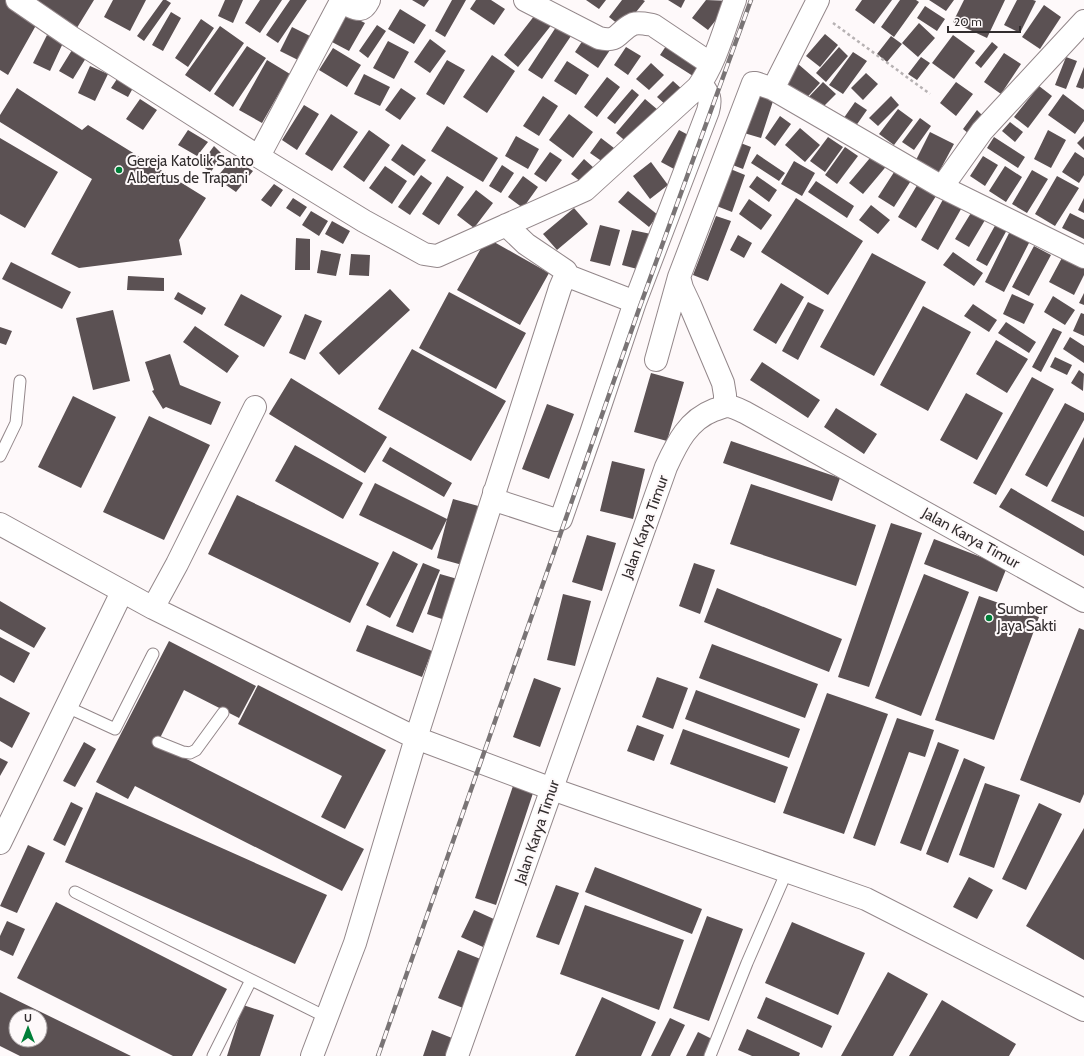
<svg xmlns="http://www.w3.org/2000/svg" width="1084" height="1056" font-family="Cabin,sans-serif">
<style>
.building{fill:#5b5153;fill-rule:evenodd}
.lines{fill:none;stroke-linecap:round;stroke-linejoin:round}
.service-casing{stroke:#93878a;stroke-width:13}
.minor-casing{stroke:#93878a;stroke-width:24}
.tertiary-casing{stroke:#93878a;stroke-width:24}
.path{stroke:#b7b2b3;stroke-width:2.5;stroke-dasharray:3 3;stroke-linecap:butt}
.service{stroke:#fff;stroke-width:11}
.minor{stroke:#fff;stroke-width:22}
.tertiary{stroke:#fff;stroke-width:22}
.rail-casing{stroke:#797475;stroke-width:4.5}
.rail{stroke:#fef9fa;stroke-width:3;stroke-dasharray:9;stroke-linecap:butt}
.poi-dot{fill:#007f38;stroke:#fef9fa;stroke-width:1.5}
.labels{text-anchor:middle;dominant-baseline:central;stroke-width:4;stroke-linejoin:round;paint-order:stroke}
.poi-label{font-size:15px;fill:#322d2e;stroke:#fef9fa;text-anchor:start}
.street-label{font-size:15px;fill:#322d2e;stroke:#fef9fa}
</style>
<rect width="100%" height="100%" fill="#fef9fa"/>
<!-- building -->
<path class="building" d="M0 0H9L39 20 8 75 0 70Z
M26 0H94L75 31Z
M113 0H146L130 31 104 17Z
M163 0H166L171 3 144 41 137 36Z
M225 0H243L233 23 218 16Z
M260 0H282L260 33 245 23Z
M290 0H307L278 43 266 35Z
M412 0H429L424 7Z
M452 0H466L445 37 435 31Z
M476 0H491L505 9 494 25 470 9Z
M586 0H606L599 9Z
M622 0H643L645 1 623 28 609 17Z
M668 0H685L681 8Z
M706 0 731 1 708 30 692 18Z
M862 0H892L874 24 855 10Z
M900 0H916L919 2 894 37 881 27Z
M929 0H954L946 11Z
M964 0H1005L987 38 953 22Z
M1017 0H1033L1036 1 1020 33 1004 25Z
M1044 5 1061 17 1040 49 1022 37Z
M925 6 945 19 937 31 917 18Z
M400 9 426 25 414 44 388 29Z
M538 11 553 23 518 67 504 55Z
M171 12 181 18 163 51 152 45Z
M347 14 365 23 349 51 332 42Z
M201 19 214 28 188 67 175 58Z
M919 23 935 38 918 57 902 43Z
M558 24 573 33 542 79 528 70Z
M377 25 386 31 368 58 359 51Z
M220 26 244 43 210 92 185 75Z
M292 27 316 39 304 63 280 51Z
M587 34 610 50 598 68 575 52Z
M825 34 838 45 820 67 806 56Z
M47 35 63 43 50 71 33 63Z
M953 35 975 51 954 79 932 63Z
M891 36 902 44 887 62 877 54Z
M430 39 446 51 430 73 414 62Z
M670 40 703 61 693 76 660 55Z
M388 41 409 52 394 79 373 68Z
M992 42 998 47 981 68 975 63Z
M247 46 266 58 233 107 214 94Z
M626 47 641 56 628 75 614 65Z
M839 47 848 56 826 82 816 73Z
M333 48 361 65 347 87 319 70Z
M72 50 86 58 73 79 59 71Z
M853 52 867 61 843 94 829 85Z
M1004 53 1021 64 1001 94 984 82Z
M492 55 515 71 487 113 463 97Z
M921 57 930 63 917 80 908 74Z
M1066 57 1077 61 1066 89 1055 85Z
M267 60 290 74 262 123 239 110Z
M447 60 465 70 444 105 426 94Z
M567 61 589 75 576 95 554 81Z
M651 63 664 75 649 90 636 79Z
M797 63 820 83 802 103 779 83Z
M90 66 108 74 95 101 78 93Z
M1084 67V87L1083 89 1076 87Z
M866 73 878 84 863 100 851 88Z
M364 74 390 87 380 106 354 94Z
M607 77 620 87 597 117 584 107Z
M117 79 133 88 128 97 111 88Z
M673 81 683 90 667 106 657 97Z
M823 82 836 94 817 113 804 102Z
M956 82 973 94 956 116 940 103Z
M1039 86 1052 96 1028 128 1014 117Z
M758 87 776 92 761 138 744 133Z
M17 88 82 130 88 125 206 198 179 240 182 255 79 268 51 254 92 179 0 122V115Z
M401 88 416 98 400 120 385 110Z
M632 89 639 95 615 124 607 118Z
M1063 94 1084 110V121L1075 134 1048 115Z
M543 96 558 106 539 136 523 126Z
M891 96 899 105 878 126 869 118Z
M140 99 157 110 143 130 126 119Z
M645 99 658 110 629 144 616 133Z
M855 102 867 110 853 130 841 122Z
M304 105 319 114 297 150 282 140Z
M898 109 913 120 894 145 879 134Z
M977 110 983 116 969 134 963 129Z
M331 114 358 132 332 171 305 154Z
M569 114 593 132 573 158 549 140Z
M780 116 791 124 775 146 765 138Z
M920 118 931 126 914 150 902 142Z
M1010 122 1023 132 1015 142 1002 131Z
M447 126 498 158 483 182 431 151Z
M800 128 820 145 805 162 785 145Z
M188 130 208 142 197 156 178 145Z
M369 130 390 145 364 182 343 167Z
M679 130 692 137 674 169 661 162Z
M1048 130 1066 140 1051 168 1034 159Z
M930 132 954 144 938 174 915 162Z
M516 136 539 149 528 169 505 156Z
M1084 136V150L1077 143Z
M828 137 843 147 825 172 810 161Z
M994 137 1025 157 1018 168 987 148Z
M0 138 58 172 25 228 0 214Z
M601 138 614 148 603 162 590 153Z
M738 142 751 147 743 169 730 164Z
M402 144 426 160 414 176 391 160Z
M214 146 222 154 211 172 200 165Z
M845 147 858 156 837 184 825 175Z
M550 152 562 160 546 182 534 174Z
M875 152 889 163 863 194 849 183Z
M1075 152 1084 158V175L1079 183 1062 172Z
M757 154 785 173 779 181 751 163Z
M983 156 998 165 985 186 970 176Z
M233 158 253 171 236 192 216 178Z
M584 159 594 168 581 182 571 174Z
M794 161 815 173 802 196 781 184Z
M651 162 668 185 650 199 633 176Z
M502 165 514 173 501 193 489 186Z
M385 166 407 181 392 204 369 188Z
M898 166 914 176 894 207 878 197Z
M1005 166 1022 177 1006 202 989 191Z
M728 168 745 175 732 212 714 205Z
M1032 170 1048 179 1027 213 1012 204Z
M421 175 432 183 410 215 398 207Z
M447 176 464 187 439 225 422 214Z
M523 176 538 187 523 208 508 197Z
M757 176 777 190 769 202 749 187Z
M1057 176 1079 188 1055 226 1035 214Z
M922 177 941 188 916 228 898 217Z
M816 181 854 206 847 218 808 192Z
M274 184 283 190 271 207 261 200Z
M476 190 493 203 474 228 457 215Z
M628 191 658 215 649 227 618 202Z
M947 192 965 202 938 250 921 240Z
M293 198 307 207 300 217 286 208Z
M796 198 863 241 828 295 761 252Z
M1084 198V213L1078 210Z
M749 199 772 215 761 230 739 214Z
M871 205 890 220 878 234 859 220Z
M574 208 588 224 557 250 543 234Z
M974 208 988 215 969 247 955 239Z
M311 211 328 221 319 236 302 225Z
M1070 213 1084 220V239L1062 228Z
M716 216 731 221 708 281 693 275Z
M332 221 350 231 343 244 325 234Z
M997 222 1008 228 987 266 976 260Z
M600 225 620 230 610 266 590 261Z
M632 230 651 234 641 270 622 265Z
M1010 231 1030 241 1004 292 985 282Z
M738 235 752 243 744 258 730 250Z
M296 238 310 239V270H295Z
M487 238 549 273 520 325 457 290Z
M1034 246 1051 255 1029 296 1012 287Z
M321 250 341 254 336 276 317 273Z
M953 252 983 273 974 286 943 265Z
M872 253 926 282 874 376 820 347Z
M351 254 370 255 369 276 349 275Z
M1064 254 1084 264V275L1074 295 1049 282Z
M11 262 71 292 62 309 2 279Z
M128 276 164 278V291L127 290Z
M781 283 804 297 776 344 753 330Z
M390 289 410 310 339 375 319 353Z
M178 292 206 308 202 315 174 299Z
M449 292 526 333 496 389 419 348Z
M1084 293V305L1079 303Z
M241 294 282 316 264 347 224 325Z
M1012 294 1034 304 1024 324 1003 314Z
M1053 296 1075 310 1065 325 1044 312Z
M808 302 824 310 798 360 782 351Z
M973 304 997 320 989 332 964 316Z
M923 306 971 332 928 411 880 385Z
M113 310 130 381 93 390 76 318Z
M1081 313 1084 314V336L1073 331Z
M305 314 322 321 305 360 289 353Z
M1006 322 1036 342 1029 353 998 333Z
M195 326 239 356 227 373 183 342Z
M0 327 12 331 6 345 0 343Z
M1053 328 1062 332 1041 372 1032 367Z
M1070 337 1084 346V363L1063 349Z
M996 340 1028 359 1007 393 976 374Z
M412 349 506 401 471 461 378 409Z
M170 354 180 385 221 402 211 425 166 407 163 409 152 391 154 390 145 362Z
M1055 357 1072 365 1067 375 1050 367Z
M762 362 820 400 808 418 750 380Z
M1079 370 1084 374 1083 391 1071 383Z
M651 373 684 382 667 441 634 432Z
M1032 377 1054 389 996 495 973 483Z
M291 378 387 437 365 473 269 414Z
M966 393 1003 413 977 460 940 440Z
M73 396 116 417 81 488 38 467Z
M1065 403 1084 413V420L1047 487 1025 475Z
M547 404 574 414 549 479 522 469Z
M836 408 877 434 864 454 824 427Z
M149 416 210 445 164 540 103 512Z
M1084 437V517L1051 501Z
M731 441 840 478 832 501 723 463Z
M295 445 363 483 343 519 275 481Z
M390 447 452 483 444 497 382 461Z
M612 461 645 469 633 519 600 511Z
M375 483 447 519 453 499 482 507 466 566 437 558 447 519 432 550 359 515Z
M751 484 876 525 856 586 730 544Z
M1011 488 1084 531V556L999 507Z
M237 495 379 563 350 623 208 554Z
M891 523 922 533 869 687 838 677Z
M587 535 616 543 602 591 572 582Z
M934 539 1007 567 997 592 924 564Z
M393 551 418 564 390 618 366 605Z
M423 563 440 570 413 633 396 626Z
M694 563 715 570 700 614 679 606Z
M440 574 461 580 448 621 427 614Z
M924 574 969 592 921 716 875 698Z
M717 588 842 639 829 672 704 622Z
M563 594 591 601 575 666 547 660Z
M979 596 1039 617 994 740 935 720Z
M0 601 46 628 34 648 0 629Z
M367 625 432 651 422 677 356 651Z
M1079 628 1084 630V794L1080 803 1020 780Z
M0 637 30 653 14 683 0 675Z
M169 641 256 686 239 718 184 690 157 744 364 849 342 891 135 786 128 799 96 782Z
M712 644 818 684 805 718 699 678Z
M657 677 688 688 673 729 642 717Z
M534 678 561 688 540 747 513 737Z
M258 685 386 750 345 829 321 817 342 776 238 724Z
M696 690 800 729 789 758 685 719Z
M827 693 888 714 844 834 783 813Z
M0 697 30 713 12 748 0 741Z
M897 718 934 730 925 757 909 752 875 846 853 838Z
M637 725 664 735 654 761 627 751Z
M683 729 788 767 775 803 670 764Z
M84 742 96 749 75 787 63 781Z
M938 742 959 750 921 851 900 843Z
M0 758 8 762 0 776Z
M964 758 985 767 948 863 926 854Z
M514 783 534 790 496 905 475 898Z
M985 783 1020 795 994 868 959 855Z
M96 792 327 895 295 964 65 862Z
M71 802 83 808 65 846 53 840Z
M1039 803 1062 814 1026 890 1002 879Z
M1084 828V960L1026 926Z
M28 845 45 853 17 913 0 906Z
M595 867 702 909 692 934 585 892Z
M969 877 993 890 977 919 953 907Z
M556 885 579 893 559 945 536 937Z
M56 902 227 989 192 1056H173L17 978Z
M585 905 684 940 659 1010 560 974Z
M474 910 496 920 483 947 461 937Z
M707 916 743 929 709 1021 673 1008Z
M7 921 25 929 13 956 0 950V936Z
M792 922 865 953 838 1015 765 983Z
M458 950 483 960 463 1008 438 998Z
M888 972 928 994 893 1056H841Z
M0 992 131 1056H20L0 1046ZM16 1016H40V1040H16Z
M602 997 656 1022 641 1056H575Z
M766 997 832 1026 822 1048 757 1018Z
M942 1000 1016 1044 1009 1056H909Z
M243 1005 274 1015 260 1056H227Z
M670 1018 685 1025 670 1056H651Z
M747 1029 800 1053 799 1056H752L738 1050Z
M432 1030 457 1040 451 1056H423Z
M698 1032 714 1040 706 1056H686Z"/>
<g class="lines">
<defs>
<path id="service" d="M0 456 16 423 20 381
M67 707 115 729 153 654
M158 742 183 752 190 753 196 750 223 713
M75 892 326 1017
M213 1056 251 980
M710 1056 747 963 787 871"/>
<path id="minor" d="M17 0 71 37 256 155 364 221 424 254 437 256 585 190 698 87C716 62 724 29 735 0
M525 0 599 38C620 43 617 31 633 24 639 22 647 24 653 25L711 64
M818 0 773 89 942 187 1084 257
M259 156 339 5 343 3C355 8 362 15 369 0
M942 187 982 131 1084 21
M506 225 526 244 566 271 568 276
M656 360 679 277
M725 406V395L723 383 690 305 682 288 679 277 753 83H756L773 89
M494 492 496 498 501 502 556 520 561 519 591 433 635 302 708 111C712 97 708 94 701 83
M0 524 153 608 416 738 552 789 866 899 1084 1010
M153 608 177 564 255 407
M0 843 122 592
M312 1056 355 943 416 738 560 288 563 281 568 276 635 302"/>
<path id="tertiary" d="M457 1056 666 467C677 443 688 420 714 410 718 409 722 407 726 406 733 406 740 410 746 413L1084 601"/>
</defs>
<!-- service casing -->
<use href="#service" class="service-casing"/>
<!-- minor casing -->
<use href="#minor" class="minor-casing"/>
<!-- tertiary casing -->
<use href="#tertiary" class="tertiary-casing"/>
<!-- path -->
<path class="path" d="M833 23 930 94"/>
<!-- service -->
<use href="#service" class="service"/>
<!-- minor -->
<use href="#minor" class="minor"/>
<!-- tertiary -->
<use href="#tertiary" class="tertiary"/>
<defs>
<path id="rail" d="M378 1056 639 309 751 0"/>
</defs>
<!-- rail casing -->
<use href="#rail" class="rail-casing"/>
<!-- rail -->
<use href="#rail" class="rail"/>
</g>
<!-- markers -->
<g class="poi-dot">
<circle cx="119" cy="170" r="4"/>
<circle cx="989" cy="618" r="4"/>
</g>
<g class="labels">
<!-- poi labels -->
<g class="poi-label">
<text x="127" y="161">Gereja Katolik Santo<tspan x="127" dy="17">Albertus de Trapani</tspan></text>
<text x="997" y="609">Sumber<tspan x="997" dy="17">Jaya Sakti</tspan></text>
</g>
<!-- street labels -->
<g class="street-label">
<text transform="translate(645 527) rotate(-70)">Jalan Karya Timur</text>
<text transform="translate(971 538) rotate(29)">Jalan Karya Timur</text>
<text transform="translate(537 832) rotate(-71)">Jalan Karya Timur</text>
</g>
</g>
<!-- north arrow -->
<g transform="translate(28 1028)"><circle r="19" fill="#fef9fa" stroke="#aca7a8"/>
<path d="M0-3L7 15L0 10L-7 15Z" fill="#007f38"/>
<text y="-6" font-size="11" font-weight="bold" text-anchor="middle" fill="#322d2e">U</text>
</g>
<!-- scale -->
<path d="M948 26v6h72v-6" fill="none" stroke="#322d2e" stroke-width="2"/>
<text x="954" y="26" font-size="12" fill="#322d2e" stroke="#fef9fa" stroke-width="3" paint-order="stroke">20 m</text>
</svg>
